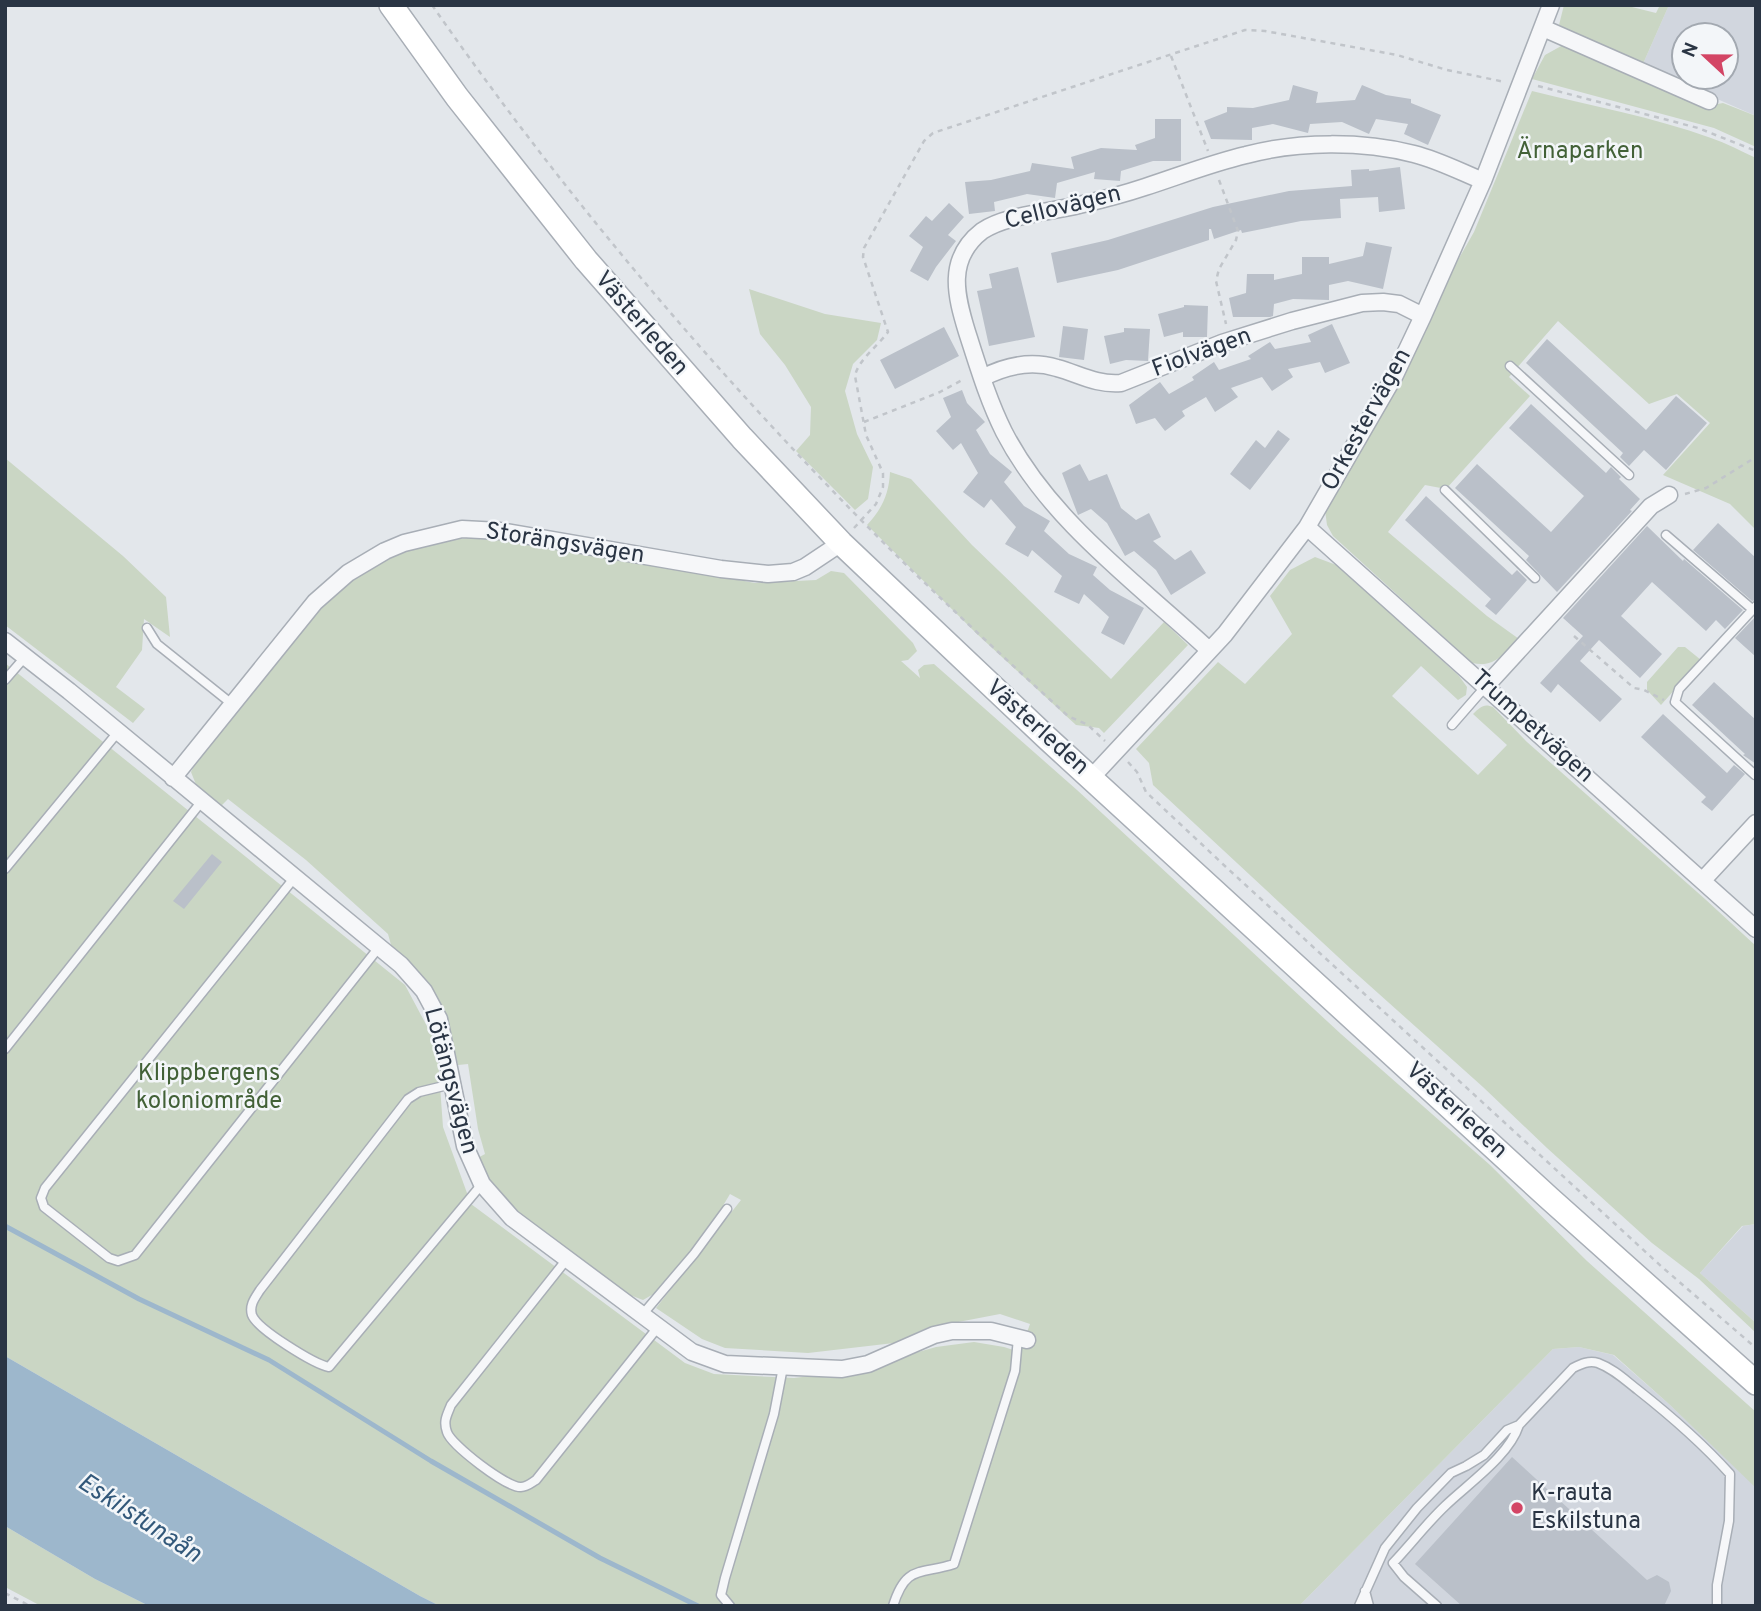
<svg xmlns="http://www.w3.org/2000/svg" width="1761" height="1611" font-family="Overpass,sans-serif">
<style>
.built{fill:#d1d6de;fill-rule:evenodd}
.green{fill:#cad6c4}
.water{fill:#9db7cc}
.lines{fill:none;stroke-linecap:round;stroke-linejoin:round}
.stream{stroke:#9db7cc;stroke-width:5}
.building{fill:#bac0c9}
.service-casing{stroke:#a8aeb6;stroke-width:11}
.minor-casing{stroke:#a8aeb6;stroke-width:19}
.secondary-casing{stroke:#a8aeb6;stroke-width:26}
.path{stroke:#c1c5ca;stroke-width:2.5;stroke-dasharray:5 5;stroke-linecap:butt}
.service{stroke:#f6f7f9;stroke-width:8}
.minor{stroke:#f6f7f9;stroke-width:16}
.secondary{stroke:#fff;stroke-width:23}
.poi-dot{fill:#d34565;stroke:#f3f6f9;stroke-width:2.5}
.labels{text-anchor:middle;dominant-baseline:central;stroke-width:5;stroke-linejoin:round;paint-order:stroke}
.park-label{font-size:24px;fill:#426137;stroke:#f3f6f9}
.street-label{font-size:24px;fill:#2a3544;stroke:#f3f6f9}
.poi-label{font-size:24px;fill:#2a3544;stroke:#f3f6f9;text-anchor:start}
.water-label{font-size:26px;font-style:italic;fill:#32587a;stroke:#f3f6f9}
</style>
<rect width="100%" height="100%" fill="#e3e7eb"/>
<!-- built -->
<path class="built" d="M1669 5H1756V116L1642 66ZM1684 35H1726V77H1684Z
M1756 1224V1323L1700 1273 1743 1226Z
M1579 1347 1613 1355 1670 1405 1756 1487V1606H1299L1553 1349Z"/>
<!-- green -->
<path class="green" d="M1564 5H1624L1656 13 1660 5H1669L1642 66 1559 25Z
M1563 45 1702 107 1723 103 1756 116V147L1714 128 1532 79 1545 55Z
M1532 91C1592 106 1653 117 1711 138 1726 143 1741 151 1756 158V530L1730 504 1663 475 1710 423 1677 394 1649 404 1558 321 1509 377 1530 396 1446 489 1425 485 1388 532 1487 616 1519 639C1502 654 1496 668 1472 663L1333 536 1327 525 1325 510 1417 348 1454 267 1474 232Z
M749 289 825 314 881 323 877 340 853 364 845 391 857 434 873 467 868 499 855 510 796 451 810 435 811 407 785 365 760 334Z
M5 458 123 556 166 597 170 637 144 619 142 650 116 687 145 709 133 723 5 625Z
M890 472 911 479 972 545 1111 679 1164 622 1188 645 1104 733 1099 728 1076 725 977 634 867 525C882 509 889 494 890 472Z
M468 538H509L755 583 816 580 831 571 844 573 913 643 917 651 908 660 901 661 920 678 918 670 924 665 934 664 1077 790 1341 1034 1490 1165 1587 1261 1756 1412V1488L1670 1405 1614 1355 1579 1347 1553 1349 1299 1606H440L420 1596 5 1356V663L405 985 437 1045 443 1127 471 1204 685 1363 714 1374 794 1378 851 1371 936 1347 974 1342 1004 1347 1020 1352 1030 1324 1000 1314 927 1328 894 1343 808 1353 725 1348 702 1339 656 1308 741 1200 730 1194 709 1229 657 1292 643 1300 622 1292 510 1208 484 1175 474 1160 485 1154 478 1129 468 1064 458 1065 444 1012 424 981 393 952 388 934 306 860 228 799 218 809 199 792 191 772 198 758C249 694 312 597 385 559 411 546 439 541 468 538Z
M1315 557 1339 566 1459 676 1467 687 1466 695 1458 700 1421 666 1392 696 1478 775 1507 745 1473 714C1480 707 1484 703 1493 707L1527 742 1705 899 1756 946V1224L1742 1226 1700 1273 1756 1323V1333L1699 1279 1652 1243 1547 1148 1483 1087 1350 968 1153 785 1149 763 1136 749 1218 662 1245 684 1292 634 1270 596 1290 570Z
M1678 647H1685L1701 660 1661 705 1647 690V682Z
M5 1526 95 1579 149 1606H41L7 1588Z"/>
<!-- water -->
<path class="water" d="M5 1356 420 1596 440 1606H149L95 1579 5 1526Z"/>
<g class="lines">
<!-- stream -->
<path class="stream" d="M5 1226 139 1299 269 1360 431 1461 600 1558 698 1606"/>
</g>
<!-- building -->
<path class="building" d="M1293 85 1318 92 1316 103 1355 100 1362 85 1386 95 1411 99V103L1441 115 1428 145 1404 134 1408 124 1376 119 1369 134 1342 122 1310 124 1308 133 1273 124 1252 128V140L1211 139 1204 121 1227 112V107L1253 108 1289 100Z
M1155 119H1181V161H1153L1121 171 1120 181 1094 179 1095 172 1057 183 1055 198 1027 194 994 202 995 211 969 214 965 182 991 180 1030 171 1032 163 1074 169 1071 157 1101 148 1137 150 1135 145 1155 138Z
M1400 167 1405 209 1379 212 1378 197 1340 199 1341 218 1301 221 1242 233 1241 230 1214 239 1211 229H1209V240L1118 270 1057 283 1051 253 1108 240 1213 207 1289 191 1352 186 1351 170 1369 169V171Z
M949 203 964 217 948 235 956 241 936 267 928 281 910 271 923 247 909 236 926 216 932 221Z
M1366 242 1392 247 1383 289 1348 281 1329 285V300L1293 299 1274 304 1273 316 1270 317H1233L1229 298 1246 293 1247 274H1274V280L1302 274V257H1329V264L1363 256Z
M1018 267 1035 337 989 346 977 291 992 288 989 274Z
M1184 305 1208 306 1207 337H1183V332L1164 337 1158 314 1184 307Z
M1332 324 1350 363 1325 373 1320 362 1288 369 1293 377 1272 391 1262 377 1231 388 1238 397 1215 412 1206 397 1182 411 1185 416 1165 431 1155 418 1136 424 1129 405 1160 382 1169 394 1194 380 1192 377 1214 362 1219 370 1251 359 1248 356 1270 342 1275 349 1311 342 1308 335Z
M1063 326 1088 329 1084 360 1059 357Z
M944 327 959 356 895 389 880 360Z
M1124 328 1150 329 1148 361 1126 360 1110 364 1104 336 1124 332Z
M1547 339 1646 430 1676 396 1707 423 1666 470 1644 450 1629 466 1620 457 1623 453 1526 363Z
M962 390 967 403 985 422 976 430 990 454 1012 472 1004 482 1024 506 1050 521 1044 531 1069 554 1097 567 1093 575 1110 590 1144 608 1124 645 1101 633 1109 617 1084 594 1079 604 1054 592 1062 576 1032 550 1028 557 1005 544 1016 527 991 499 984 508 963 492 978 473 961 443 953 450 936 431 951 417 943 398Z
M1531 404 1606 473 1611 467 1621 477 1619 479 1640 499 1630 510 1632 511 1557 592 1526 560 1529 556 1455 488 1477 464 1551 532 1584 496 1509 428Z
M1278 430 1290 439 1250 490 1230 474 1256 440 1265 448Z
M1080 464 1089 481 1107 474 1121 508 1136 520 1149 513 1161 537 1153 541 1175 560 1191 550 1206 573 1171 595 1156 570 1134 551 1125 556 1107 523 1091 509 1078 515 1062 473Z
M1426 496 1512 575 1517 570 1527 580 1496 615 1485 606 1491 599 1405 520Z
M1718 523 1756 558V600L1752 601 1693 550Z
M1647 526 1683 561 1684 559 1743 610 1725 629 1716 620 1706 631 1652 582 1621 616 1662 654 1640 678 1599 640 1580 661 1622 699 1600 722 1558 684 1551 693 1540 683 1583 636 1563 618Z
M1756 616V657L1735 638Z
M1714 682 1756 720V764L1743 755 1745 754 1692 705Z
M1663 714 1727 773 1734 765 1745 774 1712 811 1701 802 1706 797 1641 737Z
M212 854 222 862 184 909 173 901Z
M1512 1457 1647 1580 1657 1575 1669 1582 1671 1591 1664 1606H1462L1415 1564Z"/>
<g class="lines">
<defs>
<path id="service" d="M1510 366 1629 475
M1445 490 1535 578
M1666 535 1752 609
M147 628 157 644 232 704
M5 680 25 657
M1452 725 1486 686
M1755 775 1675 702 1679 689 1756 606
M5 869 118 732
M295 877 45 1188 41 1198 44 1207 109 1258 118 1261 135 1255 380 946
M5 1049 202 801
M452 1084 419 1092 408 1099 260 1290C255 1298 249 1305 252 1315 257 1329 314 1364 329 1367L482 1184
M567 1259 451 1405C447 1415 443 1421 447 1432 451 1445 507 1488 521 1487 527 1487 531 1483 536 1480L658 1327
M642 1315 694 1254 727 1209
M1365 1591 1369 1606
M730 1606 721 1595 725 1578 774 1414 783 1367
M893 1606C906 1564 920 1575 954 1564L1015 1371 1018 1338
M1359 1606 1385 1548 1417 1508 1451 1473 1466 1466 1484 1455 1507 1430 1519 1425 1573 1368C1581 1364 1589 1360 1598 1363 1614 1369 1625 1380 1638 1390 1671 1416 1702 1443 1730 1474L1729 1521 1717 1585V1606
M1437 1606 1404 1577 1393 1563C1411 1544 1427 1523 1445 1506 1469 1483 1509 1456 1519 1425"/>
<path id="minor" d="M1543 28 1709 101
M982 378C1005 366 1031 360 1057 368 1079 374 1096 385 1121 383L1222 343 1292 321 1362 303 1383 302 1399 304 1423 316
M1307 527 1756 929
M5 641 69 691 401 965 424 991 439 1019 465 1146 482 1184 512 1218 692 1352 725 1364 842 1369 868 1364 934 1335 952 1331H991L1027 1340
M1209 650C1137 583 1050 521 1004 432 988 400 978 366 967 332 956 296 946 259 982 231 1005 215 1051 212 1079 205 1101 200 1124 194 1145 187 1179 176 1212 163 1246 155 1299 141 1362 141 1414 154 1438 160 1461 172 1483 181
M1486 686 1651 506 1669 495
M173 778 315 602 348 573 385 551 404 543 462 529 500 531 721 569 768 574 793 572 805 567 841 543
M1091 778 1225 634 1307 527 1395 375 1423 316 1483 181 1551 5
M1703 880 1756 823"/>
<path id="secondary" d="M391 5 457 97 586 260 742 438 841 543 1047 738 1549 1198 1756 1383"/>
</defs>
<!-- service casing -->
<use href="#service" class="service-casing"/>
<!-- minor casing -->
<use href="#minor" class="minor-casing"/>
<!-- secondary casing -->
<use href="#secondary" class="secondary-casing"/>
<!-- path -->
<path class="path" d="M432 5C559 188 705 361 861 520 928 588 998 652 1068 716L1088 725 1105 741
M1171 56 1208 151
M1538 86 1698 128 1756 151
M1219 180 1238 231 1236 240 1219 269 1216 281 1226 324
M864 422 940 392 964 379
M1685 494 1706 488 1756 457
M854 528 876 504 883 487V473L866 435 855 376C858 360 878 346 888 332L863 257 864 248 924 141 933 133 1245 30 1265 31 1397 55 1447 70 1505 82
M1574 636 1634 688 1644 690 1664 700
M1128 762 1137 772 1146 792 1226 867 1662 1267 1756 1348
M5 1593 30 1606"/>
<!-- service -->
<use href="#service" class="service"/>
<!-- minor -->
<use href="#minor" class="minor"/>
<!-- secondary -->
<use href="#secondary" class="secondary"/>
</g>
<!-- markers -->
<circle class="poi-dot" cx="1517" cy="1508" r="7"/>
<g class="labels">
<!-- park labels -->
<g class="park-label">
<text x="1580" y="152">Ärnaparken</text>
<text x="209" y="1074">Klippbergens<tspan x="209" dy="28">koloniområde</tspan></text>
</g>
<!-- street labels -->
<g class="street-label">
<text transform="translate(1063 208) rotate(-14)">Cellovägen</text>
<text transform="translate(641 324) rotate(49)">Västerleden</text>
<text transform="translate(1202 353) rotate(-20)">Fiolvägen</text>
<text transform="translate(1367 420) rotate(-61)">Orkestervägen</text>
<text transform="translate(565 544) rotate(9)">Storängsvägen</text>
<text transform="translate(1532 727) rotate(42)">Trumpetvägen</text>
<text transform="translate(1037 728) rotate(42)">Västerleden</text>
<text transform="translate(450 1081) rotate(75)">Lötängsvägen</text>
<text transform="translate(1456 1111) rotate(43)">Västerleden</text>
</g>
<!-- poi labels -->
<g class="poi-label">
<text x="1531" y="1494">K-rauta<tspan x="1531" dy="28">Eskilstuna</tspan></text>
</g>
<!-- water labels -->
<g class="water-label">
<text transform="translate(139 1519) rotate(33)">Eskilstunaån</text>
</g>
</g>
<!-- border -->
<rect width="1761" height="1611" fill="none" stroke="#2a3544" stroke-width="14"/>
<!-- north arrow -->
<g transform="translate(1705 56) rotate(292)"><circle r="33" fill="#f3f6f9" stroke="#a3a9b1" stroke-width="2"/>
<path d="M0-5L12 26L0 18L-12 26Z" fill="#d34565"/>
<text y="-10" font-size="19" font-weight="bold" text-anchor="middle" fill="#2a3544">N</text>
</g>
</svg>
